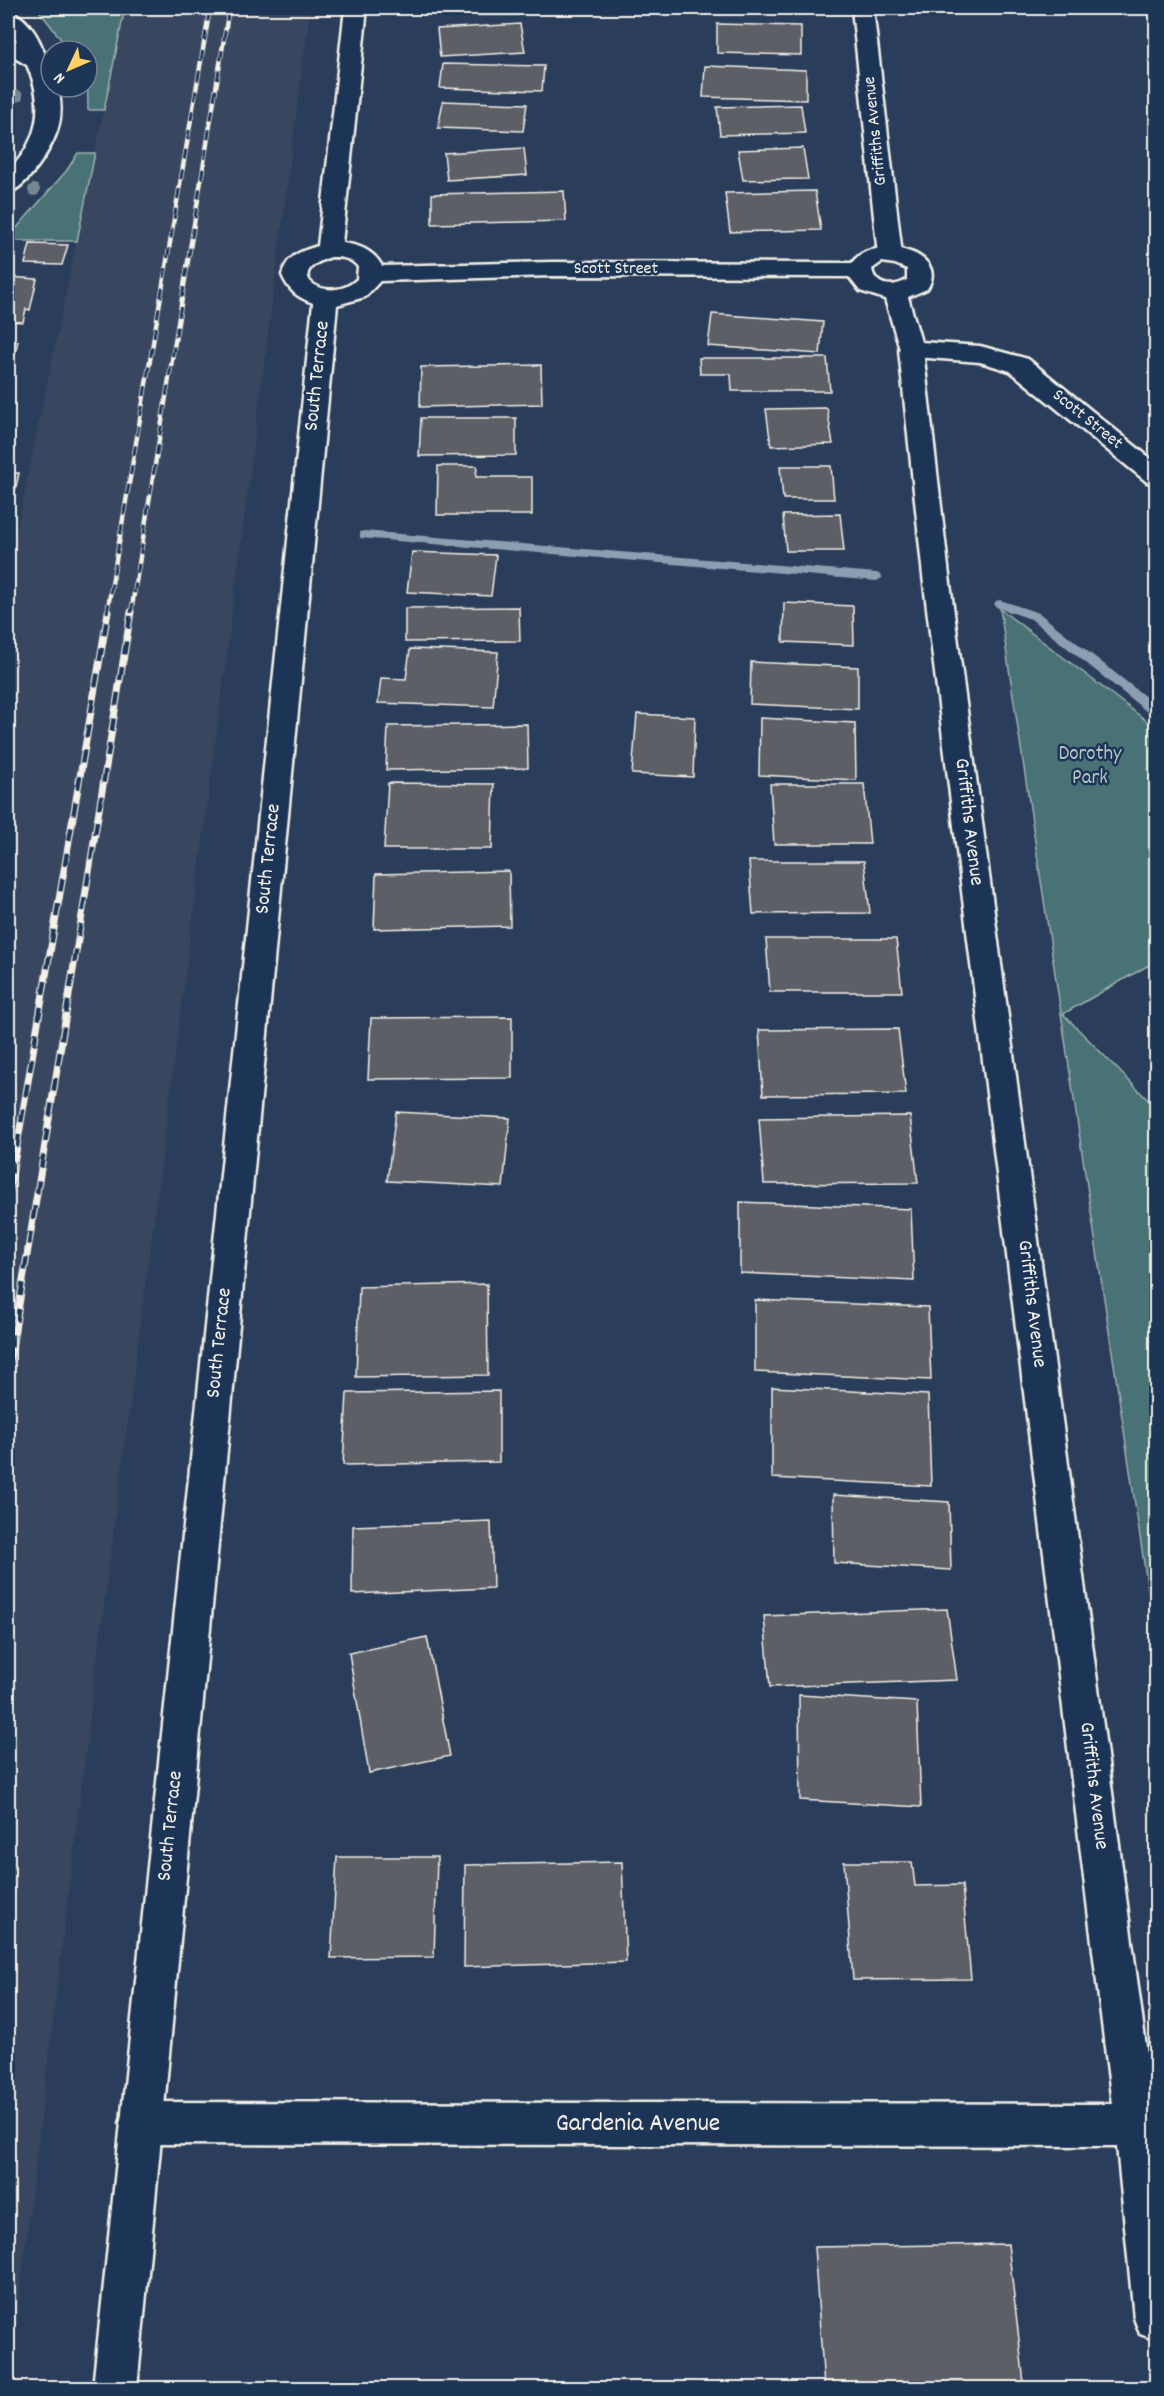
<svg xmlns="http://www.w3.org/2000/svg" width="1164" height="2396" font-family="Dekko,sans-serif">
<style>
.built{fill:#39475e}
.green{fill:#497276;stroke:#9eb2af;stroke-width:1.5}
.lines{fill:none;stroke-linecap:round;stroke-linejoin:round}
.stream{fill:#8c9eb1;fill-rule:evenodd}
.building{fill:#5c5f66;stroke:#f4f1e8;stroke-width:1.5}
.minor-casing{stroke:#f4f1e8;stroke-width:5}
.tertiary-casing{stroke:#f4f1e8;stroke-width:5}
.minor{fill:#1d3557;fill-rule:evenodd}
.tertiary{fill:#1d3557;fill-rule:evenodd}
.rail-far1-casing{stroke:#f4f1e8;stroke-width:4.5}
.rail-casing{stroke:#f4f1e8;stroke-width:7}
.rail-far1{stroke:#1d3557;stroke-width:3;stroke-dasharray:10;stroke-linecap:butt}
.rail{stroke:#1d3557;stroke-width:4.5;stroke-dasharray:13;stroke-linecap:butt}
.tree{fill:#788892}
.labels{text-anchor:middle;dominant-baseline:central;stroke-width:5;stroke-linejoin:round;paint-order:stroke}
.far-street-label{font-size:18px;fill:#f4f1e8;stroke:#1d3557}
.street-label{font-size:21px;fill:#f4f1e8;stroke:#1d3557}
.park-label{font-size:21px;fill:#b8c5c0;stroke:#1d3557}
.near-street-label{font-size:26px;fill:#f4f1e8;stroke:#1d3557}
</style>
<rect width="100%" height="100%" fill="#2a3d5a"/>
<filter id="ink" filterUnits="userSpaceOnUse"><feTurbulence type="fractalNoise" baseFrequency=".0167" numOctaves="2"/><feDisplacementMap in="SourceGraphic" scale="12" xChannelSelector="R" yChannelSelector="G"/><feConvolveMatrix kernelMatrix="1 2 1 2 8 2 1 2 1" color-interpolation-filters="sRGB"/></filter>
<g filter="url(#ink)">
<!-- built -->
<path class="built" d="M125 8H310L97 1660 8 2388V572Z"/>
<!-- green -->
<path class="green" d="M37 8H125L104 110H88L87 51H70Z
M78 153H95L77 241H8V238L67 170Z
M1000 609 1156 728V961L1063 1014 1156 1108V1643Z"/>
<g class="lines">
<!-- stream -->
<path class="stream" d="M364 531 877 573 883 577 877 581 360 538V532Z
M1000 600 1039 613 1156 705V717L1151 715 1031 619 996 607 994 604 996 601Z"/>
</g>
<!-- building -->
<path class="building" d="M438 8H519L518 15H438Z
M707 8H794L708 13Z
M520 24 525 52 440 57 437 29Z
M717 24 801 26V55L717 53Z
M443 64 544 66 542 91 440 88Z
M705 66 806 70V100L703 97Z
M443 101 527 104 523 131 438 128Z
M801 105 805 133 720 135 717 107Z
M524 148 527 175 447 180 444 153Z
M803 148 808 179 743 180 738 150Z
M564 191 566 221 432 224V194Z
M815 191 821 230 730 232 725 193Z
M30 244 68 245 62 265 25 264Z
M8 277 37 279 30 310 26 309 23 322 8 321Z
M712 314 823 322 820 354 708 346Z
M8 341H18L10 375H8Z
M699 358H827L830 391H732L731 374H700Z
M541 365 542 404 420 407 421 367Z
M827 408 833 444 771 446 766 409Z
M421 418H516V455L419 456Z
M438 466H477L476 477H532V515H437Z
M780 466H831L834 499H783Z
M8 473H19L13 500H8Z
M840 514 844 551H786L783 515Z
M412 552 496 555 491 596 407 592Z
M784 603 853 606 854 645 783 642Z
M519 607 520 641 405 642V608Z
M410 649 498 652 493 707 378 703 381 678 406 679Z
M751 662 858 667V709L750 704Z
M637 714 695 717 693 777 632 774Z
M760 718 855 723 856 780 759 775Z
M527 724 528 768 386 770 388 726Z
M388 783 494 784 492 849H384Z
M770 784H864L870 844H774Z
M749 861H864L870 913 753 914Z
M509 871 510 926 374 929 376 874Z
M766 939H896L902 992H770Z
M512 1017V1078L368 1079 371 1018Z
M898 1029 906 1094 763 1095 759 1030Z
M396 1112 510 1118 503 1187 387 1181Z
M910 1116 918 1183 764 1184 759 1118Z
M740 1202 911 1209 914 1281 740 1273Z
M487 1284 488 1375 356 1377 359 1287Z
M755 1300 928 1307 931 1380 755 1372Z
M772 1387 928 1395 931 1486 772 1478Z
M499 1391V1462L343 1465 347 1393Z
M833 1495 949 1502 951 1570 834 1563Z
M491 1521 493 1588 352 1594 353 1526Z
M947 1609 957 1680 770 1687 764 1616Z
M427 1637 450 1756 369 1773 349 1653Z
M799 1695 917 1702 921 1807 800 1800Z
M337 1857H437L434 1957 331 1958Z
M622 1862 626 1962 464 1967 465 1865Z
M844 1862H912L915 1886 962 1885 971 1979 853 1980Z
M1008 2244 1024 2383 824 2386 814 2247Z"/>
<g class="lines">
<defs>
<path id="minor" d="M852 8H873L902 255 898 260 890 262 882 260 878 255Z
M8 11C35 17 51 62 51 87H58C61 101 62 115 58 128 53 147 27 188 8 193 6 173 10 171 22 155 42 126 41 96 27 65L8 54V39L17 41 8 28Z
M911 342 920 344 923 350 949 576 1156 2121V2340L1140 2334 1134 2318 1117 2146 141 2144 126 2138 120 2123 126 2108 141 2102 1112 2104 923 576 899 350 902 344Z"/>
<path id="tertiary" d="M345 8H367L342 243C359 245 373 250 382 266L551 262 852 263C871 233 952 251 927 289L908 297 921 342 980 346 1028 359 1156 463V485L1147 482 1010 371 980 362 902 356 885 299 860 291 849 277 551 276 380 281 365 297 337 305 137 2388H93L313 303C297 297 289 291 282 275 287 256 300 251 318 246ZM331 257C342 257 351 258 358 267L357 279C330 306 277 274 331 257ZM882 262 895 264 907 269V280C893 288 875 287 872 269Z"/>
</defs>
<!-- minor casing -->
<use href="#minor" class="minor-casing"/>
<!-- tertiary casing -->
<use href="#tertiary" class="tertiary-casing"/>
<!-- minor -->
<use href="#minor" class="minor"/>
<!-- tertiary -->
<use href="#tertiary" class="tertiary"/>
<defs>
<path id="rail-far1" d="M107 613 210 8
M131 613 229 8"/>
<path id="rail" d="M8 1199 108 612
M8 1373 131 612"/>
</defs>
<!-- rail-far1 casing -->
<use href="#rail-far1" class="rail-far1-casing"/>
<!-- rail casing -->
<use href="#rail" class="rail-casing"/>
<!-- rail-far1 -->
<use href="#rail-far1" class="rail-far1"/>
<!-- rail -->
<use href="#rail" class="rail"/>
</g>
<!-- trees -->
<g class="tree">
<circle cx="17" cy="96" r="6"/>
<circle cx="34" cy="190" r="6"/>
</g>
</g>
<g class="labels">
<!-- far-street labels -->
<g class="far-street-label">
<text transform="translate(876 131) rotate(-96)">Griffiths Avenue</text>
<text x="616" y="269">Scott Street</text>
<text transform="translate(1087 420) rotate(39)">Scott Street</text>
</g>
<!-- street labels -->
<g class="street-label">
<text transform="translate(318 376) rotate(-84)">South Terrace</text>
<text transform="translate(968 822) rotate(83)">Griffiths Avenue</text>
<text transform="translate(269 859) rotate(-84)">South Terrace</text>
<text transform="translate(1031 1304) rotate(83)">Griffiths Avenue</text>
<text transform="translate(220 1343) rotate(-84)">South Terrace</text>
<text transform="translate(1093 1786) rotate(83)">Griffiths Avenue</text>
<text transform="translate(171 1826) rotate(-84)">South Terrace</text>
</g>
<!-- park labels -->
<g class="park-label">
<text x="1090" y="755">Dorothy<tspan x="1090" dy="24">Park</tspan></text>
</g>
<!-- near-street labels -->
<g class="near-street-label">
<text x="638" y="2124">Gardenia Avenue</text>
</g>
</g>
<!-- margin -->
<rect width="1164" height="2396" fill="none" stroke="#1d3557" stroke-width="30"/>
<rect x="15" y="15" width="1134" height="2366" fill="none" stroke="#f4f1e8" stroke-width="2" filter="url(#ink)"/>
<!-- north arrow -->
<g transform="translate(69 69) rotate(226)"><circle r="28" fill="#1d3557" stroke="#738091" stroke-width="1.5"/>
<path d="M0-4.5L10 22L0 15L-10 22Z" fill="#ffd166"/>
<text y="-9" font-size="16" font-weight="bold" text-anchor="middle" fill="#f4f1e8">N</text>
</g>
</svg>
